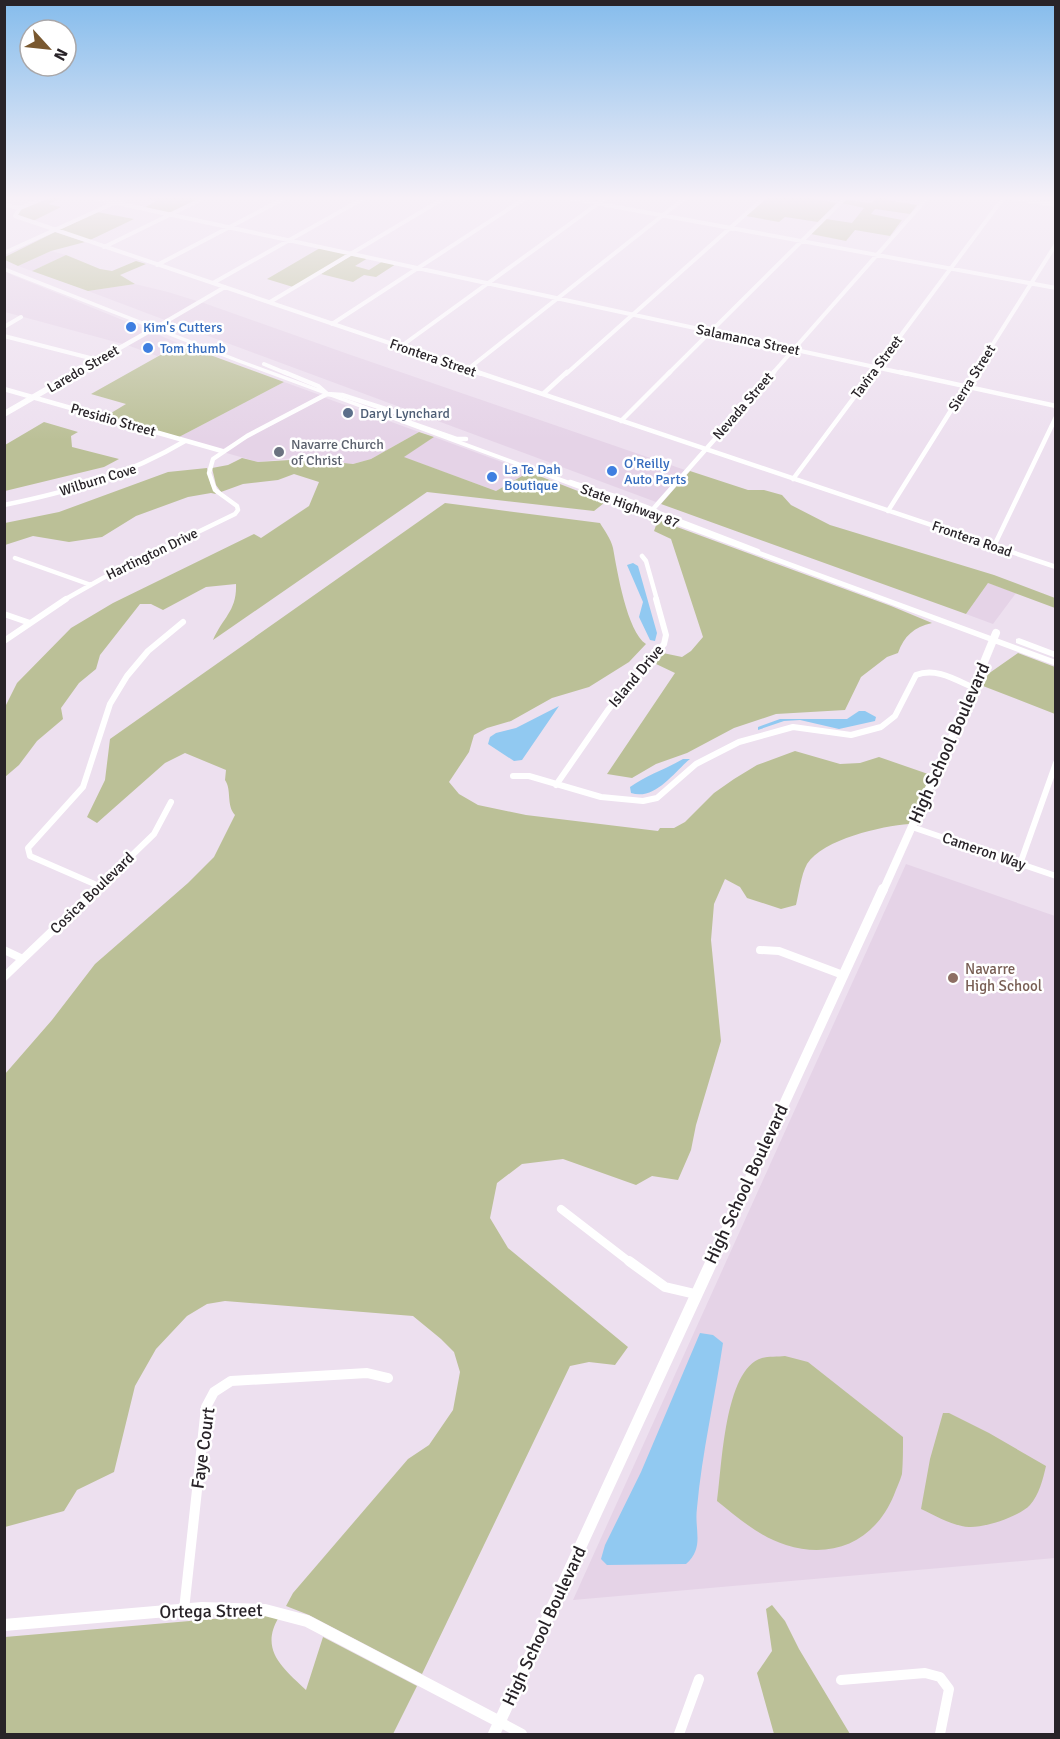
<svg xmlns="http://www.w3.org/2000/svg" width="1060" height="1739" font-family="Signika,sans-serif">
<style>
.built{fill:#e5d3e7}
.green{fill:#bbc097}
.water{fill:#91c9f1}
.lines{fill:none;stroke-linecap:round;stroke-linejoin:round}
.minor-far4{stroke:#fff;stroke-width:4}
.minor-far3{stroke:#fff;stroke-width:4.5}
.minor-far2{stroke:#fff;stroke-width:6}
.minor-far1{stroke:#fff;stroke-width:8}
.minor{stroke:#fff;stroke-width:10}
.tertiary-far4{stroke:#fff;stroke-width:4.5}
.tertiary-far3{stroke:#fff;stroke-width:6}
.tertiary-far2{stroke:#fff;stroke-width:8}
.tertiary-far1{stroke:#fff;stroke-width:10}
.tertiary{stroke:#fff;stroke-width:12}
.trunk{fill:#fff;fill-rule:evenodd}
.shop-dot{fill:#3f7fe0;stroke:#fff;stroke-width:2}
.service-dot{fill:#5c6f8a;stroke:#fff;stroke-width:2}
.worship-dot{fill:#6b7280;stroke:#fff;stroke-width:2}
.education-dot{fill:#8d6e63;stroke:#fff;stroke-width:2}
.labels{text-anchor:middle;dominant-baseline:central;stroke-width:5;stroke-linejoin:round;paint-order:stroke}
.far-shop-label{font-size:14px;fill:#366cbe;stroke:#fff;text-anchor:start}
.far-street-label{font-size:14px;fill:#282328;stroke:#fff}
.far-service-label{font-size:14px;fill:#4e5e75;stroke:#fff;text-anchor:start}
.far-worship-label{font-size:14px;fill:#5b616d;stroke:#fff;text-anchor:start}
.street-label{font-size:15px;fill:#282328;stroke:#fff}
.education-label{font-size:15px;fill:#785e54;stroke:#fff;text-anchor:start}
.near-street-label{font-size:18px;fill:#282328;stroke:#fff}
</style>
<rect width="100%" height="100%" fill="#ede0ef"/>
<!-- built -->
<path class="built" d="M51 251 66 255 32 271 18 266Z
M5 271 12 275 147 330 123 344 5 312Z
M135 284 168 292 197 301 165 320 88 291Z
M201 302 348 354 685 470 656 502 168 321Z
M150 331 154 333 180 344 157 356 127 345Z
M284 382 320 395 221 450 179 437Z
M323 397 419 432 371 459 353 464 293 458 258 462 223 452Z
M434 437 529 472 496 491 403 457Z
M988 583 1016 593 993 624 966 614Z
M906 864 1055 916V1558L573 1600Z"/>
<!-- green -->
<path class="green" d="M50 197H66L48 204 61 207 33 221 17 215 20 210Z
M151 197H204L170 214 144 208 156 201 147 199Z
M768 197H806L837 203 818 222 785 217 779 222 746 216Z
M876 197H889L887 200 917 205 910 214 875 209 871 214 902 220 890 236 855 230 846 241 811 234 826 219 852 223 864 208 842 203 846 200 871 203Z
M97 212 134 219 88 241 57 231Z
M55 232 85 242 51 251 18 266 5 260V257Z
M320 248 349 254 293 287 267 279Z
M66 255 100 269 112 271 136 261 146 264 120 275 135 284 88 291 32 271Z
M352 255 368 258 355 266 369 270 383 261 396 264 376 277 364 275 353 282 321 274Z
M180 344 284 382 179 437 106 416 126 404 91 394Z
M44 422 78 432 71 436 72 447 119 459 104 467 5 491V445Z
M419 432 434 437 404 457 496 491 529 472 583 493 604 503 594 511 427 492 213 640C223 617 237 611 236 584L206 587 163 610 151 604H140L100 655 96 669 79 683 61 708 63 719 37 741 19 765 5 777V707L17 683 71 628 113 603 254 534 261 538 309 506 319 482 294 474 278 480 243 484 221 492 216 485 212 468 228 465 242 458 258 462 306 459 353 464 371 459Z
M207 468 211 485 216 494 211 493 188 497 136 516 102 537 69 542 33 536 5 545V523L59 512 168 472Z
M690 471 748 490H764L782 495 791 505 830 525 994 575 1055 598V608L988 583 966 614 661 504Z
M445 503 600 523C604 530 611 539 613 548 617 570 627 632 646 644L629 662 589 687 552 698 511 721 487 728 474 735 469 752 449 782 459 794 478 805 526 815 658 831 660 828H674L685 822 714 793 734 779 757 765 795 751 840 764 860 763 879 757 931 775 909 824C882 826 823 839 807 864 801 875 799 893 796 905L781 909 747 898 740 887 725 879 714 904 711 940 721 1041 696 1125 691 1150 678 1180 652 1176 636 1185 563 1159 522 1164 497 1183 490 1218 508 1248 628 1347 615 1365 589 1362 570 1366 422 1674 309 1615 286 1606 293 1593 408 1459 429 1445 453 1410 460 1372 454 1352 441 1339 413 1316 225 1301 207 1304 187 1316 156 1349 135 1386 114 1472 77 1490 64 1511 5 1527V1074L52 1020 95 964 188 883 214 857 235 815C226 805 232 790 225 780L226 770 185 753 165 763 97 823 87 817 105 780 110 739Z
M658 520 891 606 932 623C914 627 904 636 898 653L887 657 861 677 845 710 776 714 734 728 687 753 656 764 632 778 607 774 675 673 654 663 663 653 682 657 691 651 703 637 671 539 654 531Z
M1018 653 1055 667V714L983 686 988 674Z
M785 1356 808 1362 903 1437C903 1449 903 1462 902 1474 900 1481 896 1489 894 1495 875 1541 833 1560 786 1545 760 1537 738 1518 717 1501 722 1468 724 1369 762 1358 768 1356 778 1357 785 1356Z
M943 1413H949L989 1433 1046 1466C1043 1479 1039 1495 1030 1505 1020 1516 984 1528 969 1527 953 1526 936 1516 921 1509L930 1459Z
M772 1605 785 1621 799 1649 850 1734H774L757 1673 772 1651 766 1609Z
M259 1615 279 1617C259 1650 283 1668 306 1690L323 1637 417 1686 393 1734H5V1637Z"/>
<!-- water -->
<path class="water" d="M633 563 638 566 657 633 655 641 650 640 639 617 643 602 627 565Z
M559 706 522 760 514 761 488 744 490 737 496 733 516 728Z
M859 711H865L876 717 875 721 839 729 800 720 784 721 758 730V727L780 719H847Z
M683 759H690C674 772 655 801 631 793L630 787C647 775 666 769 683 759Z
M700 1333 713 1335 723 1343C715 1397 702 1453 697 1508 694 1530 705 1547 686 1564L607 1565 601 1559 605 1545 641 1472Z"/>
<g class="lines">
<!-- minor-far4 -->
<path class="minor-far4" d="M47 197 20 208 15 216 481 374
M89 197 907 374
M563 197 1056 288
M1005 197 1056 205
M4 205 20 208
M104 247 206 197
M4 253 127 197
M157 265 287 197
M213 283 366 197
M270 302 446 197
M332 324 527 197
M160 325 225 287
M4 327 21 317
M4 336 98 360
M400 347 607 197
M264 364 288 374
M468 369 686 197
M566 374 765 197
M668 374 846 197
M772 374 928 197
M872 374 1004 197
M974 374 1056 244"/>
<!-- minor-far3 -->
<path class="minor-far3" d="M284 372 318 386 327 394 342 395 398 413
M477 372 1056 567
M900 372 1056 406
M4 389 222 451
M543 394 567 372
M397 418 457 439H466
M621 421 670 372
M793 479 873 372
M570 482C585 487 652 506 659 513L758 551
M4 505C68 492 128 475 185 441
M654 508 774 372
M888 511 975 372
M994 546 1056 417
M642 556 646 561 657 600
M15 558 91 585
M64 600 103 578 235 514 238 510 237 506 215 490 209 473 213 459 247 436 327 394"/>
<!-- minor-far2 -->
<path class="minor-far2" d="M4 614 30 623
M4 641 66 599
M513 776H529L601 797 643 801 657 798 696 764 739 742 793 727 851 735 881 727 895 716 916 675C936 667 956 680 974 688
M556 785 608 710 664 644 666 635 656 599
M912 827 1056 876
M1020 864 1056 763
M99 886 30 856 28 848 83 787 110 704 127 676 148 651 183 622
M95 891 154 834 171 802"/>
<!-- minor-far1 -->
<path class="minor-far1" d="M4 950 23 959
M760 950 779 951 843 975
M4 977 96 889
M561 1209 631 1263"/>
<!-- minor -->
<path class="minor" d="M629 1261 665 1287 695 1294
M184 1610 206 1407 214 1392 231 1381 367 1373 388 1378
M841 1680 925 1673 940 1677 949 1689 940 1734
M500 1722 522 1734
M679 1734 699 1679"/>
<!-- tertiary-far4 -->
<path class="tertiary-far4" d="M74 374 160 325"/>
<!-- tertiary-far3 -->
<path class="tertiary-far3" d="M4 414 77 372"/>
<!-- tertiary-far2 -->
<path class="tertiary-far2" d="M883 891 966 706 996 633"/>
<!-- tertiary-far1 -->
<path class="tertiary-far1" d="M711 1263 883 889"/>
<!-- tertiary -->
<path class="tertiary" d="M4 1625 202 1608 265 1610 307 1621 500 1722
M494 1734 712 1261"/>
<!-- trunk -->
<path class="trunk" d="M4 267 241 360 1056 660V666L237 362 4 271Z
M1019 638 1056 652V658L1016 643V639Z"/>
</g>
<!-- sky -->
<linearGradient id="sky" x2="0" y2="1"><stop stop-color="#85bcec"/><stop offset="0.45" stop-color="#f7f1f8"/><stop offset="1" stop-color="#f7f1f8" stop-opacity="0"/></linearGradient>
<rect width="1060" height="440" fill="url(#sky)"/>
<!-- markers -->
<g class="shop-dot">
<circle cx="131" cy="327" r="6"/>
<circle cx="148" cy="348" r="6"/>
<circle cx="612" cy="471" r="6"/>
<circle cx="492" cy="477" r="6"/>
</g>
<circle class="service-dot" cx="348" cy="413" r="6"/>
<circle class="worship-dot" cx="279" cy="452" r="6"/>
<circle class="education-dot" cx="953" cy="978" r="6"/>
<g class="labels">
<!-- far-shop labels -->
<g class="far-shop-label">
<text x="143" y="327">Kim's Cutters</text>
<text x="160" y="348">Tom thumb</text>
<text x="624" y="463">O'Reilly<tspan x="624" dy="16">Auto Parts</tspan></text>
<text x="504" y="469">La Te Dah<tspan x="504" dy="16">Boutique</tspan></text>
</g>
<!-- far-street labels -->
<g class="far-street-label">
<text transform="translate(748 340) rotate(12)">Salamanca Street</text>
<text transform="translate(433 358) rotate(19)">Frontera Street</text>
<text transform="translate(877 367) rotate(-53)">Tavira Street</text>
<text transform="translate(83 369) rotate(-30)">Laredo Street</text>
<text transform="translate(972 378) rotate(-58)">Sierra Street</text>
<text transform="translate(743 406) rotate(-49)">Nevada Street</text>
<text transform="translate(113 420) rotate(16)">Presidio Street</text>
<text transform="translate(98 480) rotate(-17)">Wilburn Cove</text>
<text transform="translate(630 506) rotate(20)">State Highway 87</text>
<text transform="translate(972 539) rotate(19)">Frontera Road</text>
<text transform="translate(152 554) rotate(-26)">Hartington Drive</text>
</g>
<!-- far-service labels -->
<g class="far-service-label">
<text x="360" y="413">Daryl Lynchard</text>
</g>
<!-- far-worship labels -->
<g class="far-worship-label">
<text x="291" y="444">Navarre Church<tspan x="291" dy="16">of Christ</tspan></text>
</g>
<!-- street labels -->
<g class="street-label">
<text transform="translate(636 676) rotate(-50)">Island Drive</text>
<text transform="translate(984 851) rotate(19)">Cameron Way</text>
<text transform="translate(92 893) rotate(-44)">Cosica Boulevard</text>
</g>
<!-- education labels -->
<g class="education-label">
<text x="965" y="969">Navarre<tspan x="965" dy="17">High School</tspan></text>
</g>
<!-- near-street labels -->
<g class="near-street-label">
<text transform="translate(949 743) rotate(-66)">High School Boulevard</text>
<text transform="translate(746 1184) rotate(-65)">High School Boulevard</text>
<text transform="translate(203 1448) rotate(-82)">Faye Court</text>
<text transform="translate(211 1611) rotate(-1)">Ortega Street</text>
<text transform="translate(544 1626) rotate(-65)">High School Boulevard</text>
</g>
</g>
<!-- border -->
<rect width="1060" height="1739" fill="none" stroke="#282328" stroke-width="12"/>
<!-- north arrow -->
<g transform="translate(48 48) rotate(117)"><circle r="28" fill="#ffffff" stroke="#a9a7a9" stroke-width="1.5"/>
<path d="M0-4.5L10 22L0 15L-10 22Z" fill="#79582f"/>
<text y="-9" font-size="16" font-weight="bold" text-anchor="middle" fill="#282328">N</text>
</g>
</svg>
